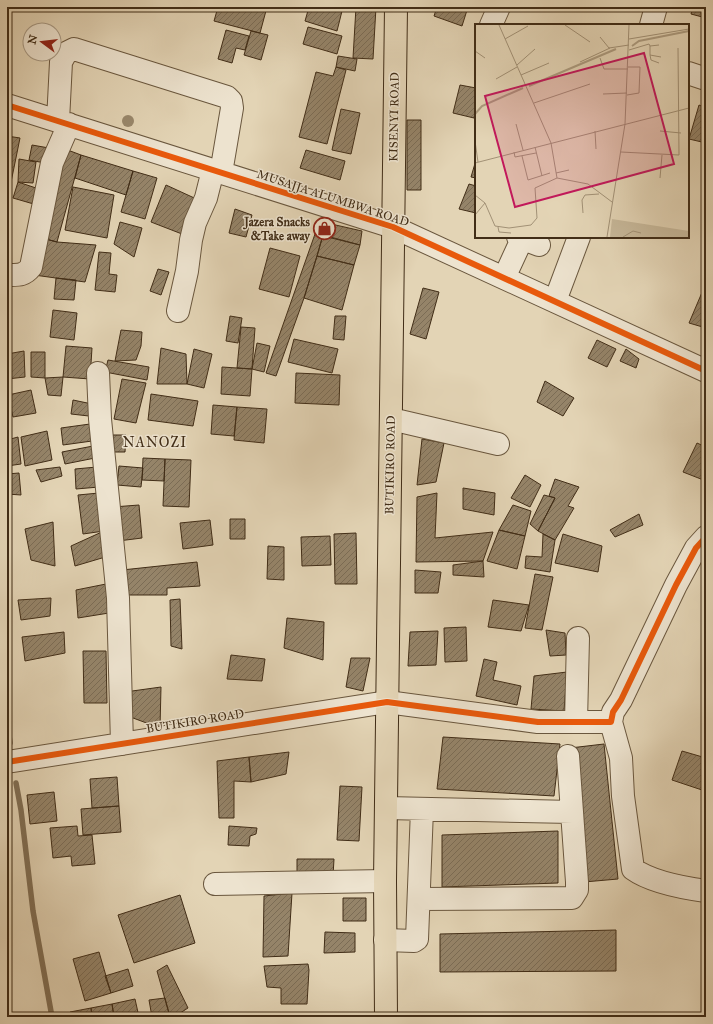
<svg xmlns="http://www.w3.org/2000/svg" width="713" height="1024" font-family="'IM FELL Great Primer',serif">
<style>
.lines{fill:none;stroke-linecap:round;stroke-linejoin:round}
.stream{stroke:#816f55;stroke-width:5.5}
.building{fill:url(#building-hatch);stroke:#412d17}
.minor-casing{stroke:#6a573e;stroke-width:24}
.major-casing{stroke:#412d17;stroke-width:24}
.minor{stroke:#ede3cf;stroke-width:22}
.major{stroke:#e3d4b5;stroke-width:22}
.cycleway-casing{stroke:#ede3cf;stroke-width:8}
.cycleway{stroke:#e8590c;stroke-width:6}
.tree{fill:#99886c}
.labels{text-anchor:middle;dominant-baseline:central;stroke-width:3;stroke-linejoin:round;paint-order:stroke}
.street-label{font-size:12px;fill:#412d17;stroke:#ede3cf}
.poi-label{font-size:12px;font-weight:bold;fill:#412d17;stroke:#ede3cf;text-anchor:end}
.quarter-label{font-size:14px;letter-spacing:1px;fill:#412d17;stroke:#ede3cf}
.inset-river{fill:none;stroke:#ac9b7f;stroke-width:2}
.inset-road{fill:none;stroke:#a29176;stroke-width:1}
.view{fill:#c2185b;fill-opacity:0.15;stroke:#c2185b;stroke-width:2}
.inset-edge{fill:none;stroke:#412d17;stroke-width:2}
</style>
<defs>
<pattern id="building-hatch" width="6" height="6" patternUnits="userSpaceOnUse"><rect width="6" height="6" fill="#958469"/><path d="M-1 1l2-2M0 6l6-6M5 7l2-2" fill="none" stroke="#7b6c55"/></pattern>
</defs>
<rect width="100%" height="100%" fill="#e3d4b5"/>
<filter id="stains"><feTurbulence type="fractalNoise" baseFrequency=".005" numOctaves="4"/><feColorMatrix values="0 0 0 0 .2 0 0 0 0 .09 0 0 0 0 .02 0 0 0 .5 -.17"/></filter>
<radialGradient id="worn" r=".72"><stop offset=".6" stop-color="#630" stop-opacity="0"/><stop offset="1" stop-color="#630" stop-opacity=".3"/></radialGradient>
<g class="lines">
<!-- stream -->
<path class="stream" d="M7 719 10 743
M16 783 21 810 33 911 52 1017"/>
</g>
<!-- building -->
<path class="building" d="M218 7H267L260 33 214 21Z
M309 7H343L337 31 305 21Z
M356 7H376L373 59 353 58Z
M437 7H468L462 26 434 16Z
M693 7H706V18L691 14Z
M308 27 342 36 337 54 303 44Z
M226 30 249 36 245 50 236 48 232 63 218 59Z
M251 31 268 35 261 60 244 55Z
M338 56 357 59 355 71 336 67Z
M336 67 346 70 327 144 299 137 316 72 333 76Z
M460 85 476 88V108L474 118 453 113Z
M699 105 706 108V143L689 139Z
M341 109 360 113 351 154 332 150Z
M407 120H421V190H407Z
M7 136 20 138 8 197H7Z
M32 145 49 148 45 163 29 160Z
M65 149 81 155 57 242 42 238Z
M306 150 345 161 340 180 300 168Z
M81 155 133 171 126 195 75 178Z
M19 159 36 162 33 183 18 182Z
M476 160V178L471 177Z
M133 171 157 178 145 219 121 212Z
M18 182 42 190 37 205 13 198Z
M469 184 476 186V213L459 209Z
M166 185 203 202 182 234 151 222Z
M73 187 114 195 107 238 65 230Z
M235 209 252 215 246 237 229 233Z
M318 221 362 231 360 245 315 234Z
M120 222 142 228 134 257 114 244Z
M315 234 323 235 317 256 304 298 276 376 266 373Z
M323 235 360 245 354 265 317 256Z
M42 238 57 242 96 245 85 282 34 275Z
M270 248 300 256 289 297 259 289Z
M99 252 111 253 109 274 117 275 115 292 95 290Z
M317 256 354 265 342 310 304 298Z
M158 269 169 272 161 295 150 291Z
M56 278 76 280 74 300 54 299Z
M706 283V328L689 323Z
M423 288 439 292 426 339 410 334Z
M53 310 77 313 74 340 50 337Z
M230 316 242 318 238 343 226 341Z
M335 316H346L344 340 333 339Z
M241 327 255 328 252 369 237 368Z
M121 330 142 332 141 346 136 360 115 361Z
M294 339 338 349 332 373 288 362Z
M597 340 616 349 607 367 588 358Z
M257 343 270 346 264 372 252 369Z
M66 346 92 348 90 379 63 377Z
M161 348 186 354 187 384H157Z
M194 349 212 354 204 388 187 384Z
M626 349 639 359 636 368 620 361Z
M24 351 25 377 7 379V354Z
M31 352H45V378L31 377Z
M108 360 149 367 147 380 105 372Z
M222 367 252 369 250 396 221 394Z
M296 373 340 375 339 405 295 403Z
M63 377 61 396 48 395 45 378Z
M122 379 146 383 136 423 114 419Z
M545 381 574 398 563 416 537 402Z
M31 390 36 413 13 417 8 395Z
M151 394 198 401 193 426 148 420Z
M73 400 92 404 89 416 71 414Z
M213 405 237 407 234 436 211 434Z
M237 407 267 409 264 443 234 440Z
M90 424 92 441 63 445 61 428Z
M47 431 52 460 25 466 21 437Z
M113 435H126L125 452H112Z
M18 437 21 464 7 466V440Z
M422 439 444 443 436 482 417 485Z
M697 443 706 447V481L683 472Z
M93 446 95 458 65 464 62 452Z
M143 458 165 459 164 481 142 480Z
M165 459 191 460 189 507 163 506Z
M119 466 143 468 141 487 117 485Z
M60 467 62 476 41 482 36 470Z
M97 467 99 487 76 489 75 469Z
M19 473 21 495 7 494V474Z
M525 475 541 485 530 507 511 498Z
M555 479 579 487 568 506 574 508 555 540 538 531 555 498 549 496Z
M463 488 495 493 494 515 463 509Z
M99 493 104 531 83 534 78 495Z
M437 493 435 538 493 532 483 561 416 562 417 497Z
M544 495 555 498 538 531 530 524Z
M139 505 142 538 118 541 113 507Z
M513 505 531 511 525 536 499 530Z
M639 514 643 525 615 537 610 530Z
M230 519H245V539H230Z
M210 520 213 545 183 549 180 523Z
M53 522 55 566 31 560 25 529Z
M499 530 525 536 517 569 487 561Z
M104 531 112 555 75 566 71 546Z
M356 533 357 584H335L334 534Z
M543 534 555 540 550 572 525 568 526 556 542 557Z
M563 534 602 546 598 572 555 563Z
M330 536 331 565 302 566 301 537Z
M268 546 284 547V580L267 579Z
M483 561 484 577 453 575V565Z
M197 562 200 586 167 588V595H124L122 570Z
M415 570 441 572 438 593H415Z
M535 574 553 577 542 630 525 628Z
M106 584 109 613 78 618 76 590Z
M51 598 50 616 21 620 18 600Z
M180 599 182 649 171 646 170 600Z
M493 600 529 605 521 631 488 627Z
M287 618 324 622 323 660 284 648Z
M466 627 467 661 445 662 444 628Z
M546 630 565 633 566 655 550 656Z
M438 631 436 665 408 666 410 632Z
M64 632 65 653 25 661 22 637Z
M83 651H106L107 703H84Z
M231 655 265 659 262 681 227 679Z
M351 658H370L363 691 346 687Z
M484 659 497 662 493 680 521 686 517 705 476 696Z
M567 672 564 711 531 709 534 676Z
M161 687 160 728 125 715V692Z
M443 737 560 744 554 796 437 789Z
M604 744 618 879 584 882 570 748Z
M682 751 706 758 704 771 706 772 705 791 672 780Z
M289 752 286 774 251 782 249 757Z
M249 757 251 782 234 781V818H219L217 761Z
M117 777 119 806 92 808 90 779Z
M340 786 362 787 359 841 337 840Z
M54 792 57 821 30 824 27 795Z
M119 806 121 832 83 835 81 809Z
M77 826 78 836 92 835 95 864 72 866 71 856 53 858 50 828Z
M229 826 257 828 256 834 250 836 249 846 228 845Z
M558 831V883L442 887V835Z
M297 859H334L333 876H297Z
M292 893 288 956 263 957 264 896Z
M180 895 195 943 134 963 118 915Z
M343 898H366V921H343Z
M616 930V971L440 972V934Z
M325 932 355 933V952L324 953Z
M99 952 111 993 85 1001 73 959Z
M308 964 309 970 307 1004H281V988L267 987 264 966Z
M167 965 188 1008 174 1017H170L157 971Z
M128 969 133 986 111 993 105 976Z
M165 998 170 1017H152L149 1000Z
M135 999 139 1017H114L112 1004Z
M112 1004 114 1017H92L91 1008Z
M91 1008 92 1017H71L70 1012Z"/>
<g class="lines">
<defs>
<path id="minor" d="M491 25 499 7
M651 25 656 7
M688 73 706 79
M7 105 393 227 706 371
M58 121 61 62 66 53 74 49 227 97 231 101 232 108 221 173
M518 237 539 245
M7 275C18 275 24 276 31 267L52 163 69 124
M504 278 522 239
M555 301 579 237
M178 311 187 271 191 240 195 223 206 198 213 170
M98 373 100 419 118 598 122 744
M391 419 498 444
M576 722 578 638
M611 722 621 758 623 796 633 869C651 882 684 888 706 891
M7 762 387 702 538 722H611L613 712 621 700 676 585 696 548 706 537
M386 808 572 812
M215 884 385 881
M419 899 572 898 577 890V882L568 756
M385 940 414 941 417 939 422 809"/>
<path id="major" d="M386 1017 385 881 396 7"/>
</defs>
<!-- minor casing -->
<use href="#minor" class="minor-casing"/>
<!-- major casing -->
<use href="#major" class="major-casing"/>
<!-- minor -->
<use href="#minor" class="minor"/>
<!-- major -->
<use href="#major" class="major"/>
<defs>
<path id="cycleway" d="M7 105 393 227 706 371
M7 762 387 702 538 722H611L613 712 621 700 676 585 696 548 706 537"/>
</defs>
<!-- cycleway casing -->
<use href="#cycleway" class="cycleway-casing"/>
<!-- cycleway -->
<use href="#cycleway" class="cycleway"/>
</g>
<!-- trees -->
<circle class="tree" cx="128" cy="121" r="6"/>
<!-- icons -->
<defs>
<symbol id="shop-ring" viewBox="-11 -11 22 22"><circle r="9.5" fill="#ede3cf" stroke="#8f2418" stroke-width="1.5"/><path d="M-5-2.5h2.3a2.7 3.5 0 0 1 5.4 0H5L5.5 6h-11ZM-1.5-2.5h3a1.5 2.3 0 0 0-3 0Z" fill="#8f2418"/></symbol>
</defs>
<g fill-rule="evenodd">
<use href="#shop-ring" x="312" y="216" width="25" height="25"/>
</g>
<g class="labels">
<!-- street labels -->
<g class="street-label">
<text transform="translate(394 117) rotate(-89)">KISENYI ROAD</text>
<text transform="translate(333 198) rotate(18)">MUSAJJA ALUMBWA ROAD</text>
<text transform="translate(390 465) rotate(-89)">BUTIKIRO ROAD</text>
<text transform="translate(195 721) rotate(-9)">BUTIKIRO ROAD</text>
</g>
<!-- poi labels -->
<g class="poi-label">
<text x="310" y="222">Jazera Snacks<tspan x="310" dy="14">&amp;Take away</tspan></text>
</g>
<!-- quarter labels -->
<g class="quarter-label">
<text x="155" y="442">NANOZI</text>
</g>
</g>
<!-- overview -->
<g transform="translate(475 24)">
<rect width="214" height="214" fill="#e3d4b5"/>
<path d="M137 195 214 207V213H135Z" fill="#c7b89a"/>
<path class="inset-river" d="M157 22 164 17 214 7M54 62 141 25M0 90 7 82 48 64"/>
<path class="inset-road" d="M24 1 76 119 82 154 113 160 137 178M90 1 115 18M125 13 134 24 154 21M30 15 53 2M154 15 214 5M175 22V31L186 33M154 26 174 20 175 22 184 21M0 27 10 34M175 31 176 36 184 39M125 34 129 45H153M105 38 135 24M42 41 60 25M46 51 74 39M21 55 42 43M128 70 152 69M152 71 164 69 165 43H153M59 79 115 60M41 100 48 126M120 107 121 125M185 107 206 109M0 117 3 138M60 123 67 152M39 128 40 133 61 129M146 128 204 131 203 24M47 132 53 156 75 149M0 139 214 84M81 149 94 146M185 154 187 131M0 171 10 179 20 202 34 204 56 201 62 194 60 164 82 154M108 189 107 176 110 171 124 170M0 191 10 179M23 203 24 208 36 209M132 213 150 100 154 1M148 213 158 207 166 209"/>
<path class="view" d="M169 29 199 140 40 183 10 72Z"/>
<rect width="214" height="214" class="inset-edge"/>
</g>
<!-- margin -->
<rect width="713" height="1024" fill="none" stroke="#e3d4b5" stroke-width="24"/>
<rect x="8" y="8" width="697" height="1008" fill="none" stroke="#412d17" stroke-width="2"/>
<rect x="12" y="12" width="689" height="1000" fill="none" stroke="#412d17"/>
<!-- north arrow -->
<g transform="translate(42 42) rotate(285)"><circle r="19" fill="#ede3cf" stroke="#a89a85"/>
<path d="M0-3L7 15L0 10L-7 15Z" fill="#8f2418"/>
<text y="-6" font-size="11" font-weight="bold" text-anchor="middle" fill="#412d17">N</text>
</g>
<rect width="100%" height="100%" filter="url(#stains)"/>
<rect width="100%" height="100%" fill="url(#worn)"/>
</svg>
